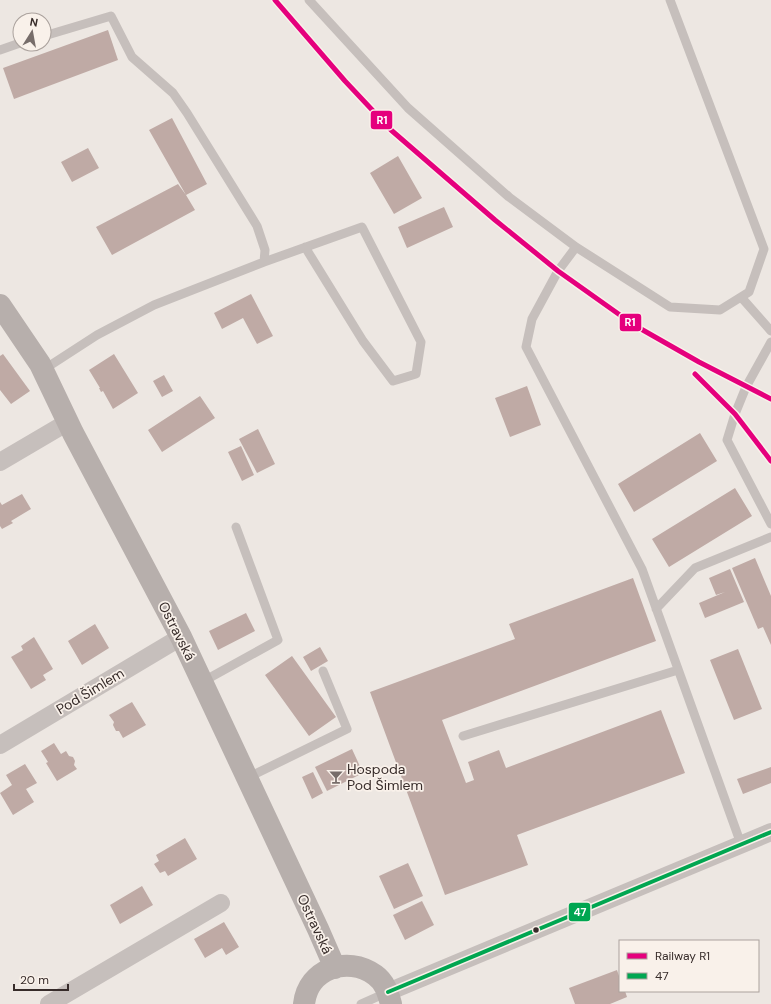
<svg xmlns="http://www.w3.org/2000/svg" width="771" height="1004" font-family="'DM Sans',sans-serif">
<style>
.building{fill:#bfaaa5}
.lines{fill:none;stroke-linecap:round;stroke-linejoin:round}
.lane{stroke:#c6bfbc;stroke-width:9}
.street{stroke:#c6bfbc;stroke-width:18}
.secondary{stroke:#b7afac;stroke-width:22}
.bus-1-casing{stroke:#f9f1ea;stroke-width:7}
.bus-1{stroke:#00a651;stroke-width:4}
.rail-1-casing{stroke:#f9f1ea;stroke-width:8}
.rail-1{stroke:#e5007d;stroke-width:5}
.bus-dot{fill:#372c2a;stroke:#f9f1ea;stroke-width:1.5}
.labels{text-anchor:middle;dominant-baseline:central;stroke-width:3.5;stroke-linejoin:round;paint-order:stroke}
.street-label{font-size:14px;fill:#372c2a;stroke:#f9f1ea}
.poi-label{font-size:14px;fill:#372c2a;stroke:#f9f1ea;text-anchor:start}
.line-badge{stroke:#f9f1ea;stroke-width:1.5}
.badge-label{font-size:11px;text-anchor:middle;font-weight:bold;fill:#fff}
</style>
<rect width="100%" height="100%" fill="#ede7e2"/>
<!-- building -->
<path class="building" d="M108 30 118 60 14 99 3 68Z
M172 118 207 184 186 195 195 210 112 255 96 227 178 184 186 195 149 130Z
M88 148 99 168 72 182 61 162Z
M398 156 422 198 394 214 370 173Z
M444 207 453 227 407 248 398 227Z
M251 294 273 336 257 344 243 318 222 329 214 313Z
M3 354 30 391 11 404 0 390V356Z
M114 354 138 393 113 409 103 391 101 392 99 388H100L89 370Z
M164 375 173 391 162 397 153 381Z
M527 386 541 425 510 437 495 398Z
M200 396 215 418 162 452 148 430Z
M258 429 275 464 257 473 239 439Z
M700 433 717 461 634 512 618 484Z
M241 446 254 475 242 481 228 452Z
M735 488 752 516 669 567 652 539Z
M22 494 31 509 11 521 13 523 2 529 0 526V502L2 505Z
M755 558 771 596V645L763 627 758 629 732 568Z
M730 569 744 602 705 618 699 603 725 592 716 595 709 578Z
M633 578 656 641 442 720 466 783 474 780 468 762 499 750 506 768 661 710 685 773 517 835 528 865 445 895 370 692 515 639 509 624Z
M246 613 255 631 218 650 209 631Z
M95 624 109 648 82 665 68 641Z
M34 637 53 669 43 675 46 680 31 689 11 657 23 650 21 646Z
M320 647 328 661 311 671 303 657Z
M738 649 762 709 734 720 710 660Z
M292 656 336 717 309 736 265 675Z
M132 702 146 725 123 738 119 731H116L113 725 114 722 109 715Z
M54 743 61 754 66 751 69 756 73 757 75 761 74 765 77 769 57 781 46 763 48 762 41 751Z
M352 749 363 773 327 791 315 767Z
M25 764 37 783 26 789 34 802 13 815 0 793 12 785 6 775Z
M771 767V783L743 794 737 779Z
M313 772 323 793 312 799 302 777Z
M185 838 197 859 168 876 165 871 160 873 154 864 159 861 156 855Z
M408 863 423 896 394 909 379 876Z
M142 886 153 905 120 924 110 905Z
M422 901 434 925 405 940 393 915Z
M224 922 239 947 226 955 222 948 205 958 194 939Z
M617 970 620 979V991H625L627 997 610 1004H575L569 988Z"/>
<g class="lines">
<!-- lane -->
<path class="lane" d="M309 0 408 108 509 197 576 247 670 307 720 310 749 292 764 249 670 0
M0 50 20 43
M576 247 558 271 532 319 526 347 642 569 741 844
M264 262 362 227 421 342 416 374 393 381 363 341 305 247
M741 297 771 331
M771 342 746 387 735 414 727 440 771 524
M43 370 97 335 154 305 264 262 265 250 257 226 187 113 173 93 132 57 111 16 44 36
M656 609 695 568 771 537
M202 682 278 640 236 527
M463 736 678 670
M247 778 347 729 323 671
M361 1004 388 992"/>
<!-- street -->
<path class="street" d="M0 462 68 422
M0 745 181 637
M388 992 771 832
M49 1004 221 903"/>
<!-- secondary -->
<path class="secondary" d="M0 305 40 364 73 433 181 637 318 929 335 968
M304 1004C308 969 347 955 375 975 385 982 388 993 391 1004"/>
<defs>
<path id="bus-1" d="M388 992 771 832"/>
</defs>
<!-- bus-1 casing -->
<use href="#bus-1" class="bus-1-casing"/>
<!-- bus-1 -->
<use href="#bus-1" class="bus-1"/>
<defs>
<path id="rail-1" d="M275 0 345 81 391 130 495 220 558 271 634 325 699 362 771 399
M695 374 735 414 771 461"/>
</defs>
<!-- rail-1 casing -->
<use href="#rail-1" class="rail-1-casing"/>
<!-- rail-1 -->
<use href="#rail-1" class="rail-1"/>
</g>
<!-- icons -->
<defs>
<symbol id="bar-bare" viewBox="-9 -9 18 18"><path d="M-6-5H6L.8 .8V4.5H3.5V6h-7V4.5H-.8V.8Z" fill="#776d6a" stroke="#f9f1ea" stroke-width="2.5" paint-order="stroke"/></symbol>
</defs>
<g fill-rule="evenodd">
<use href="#bar-bare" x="326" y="767" width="20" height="20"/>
</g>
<!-- markers -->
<circle class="bus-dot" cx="536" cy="930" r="3.5"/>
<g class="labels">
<!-- street labels -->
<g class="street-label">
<text transform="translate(177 631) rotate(63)">Ostravská</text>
<text transform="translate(90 691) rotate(-31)">Pod Šimlem</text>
<text transform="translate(315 924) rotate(65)">Ostravská</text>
</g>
<!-- poi labels -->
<g class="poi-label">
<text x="347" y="769">Hospoda<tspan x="347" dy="16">Pod Šimlem</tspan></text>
</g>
</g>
<g class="line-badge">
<rect x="370" y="110" width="23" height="20" rx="4" fill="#e5007d"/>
<rect x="619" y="313" width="23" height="19" rx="4" fill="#e5007d"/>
<rect x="568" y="902" width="23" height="20" rx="4" fill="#00a651"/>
</g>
<g class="badge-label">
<text x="382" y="124">R1</text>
<text x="630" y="326">R1</text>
<text x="580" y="916">47</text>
</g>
<!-- legend -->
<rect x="619" y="940" width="140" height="52" fill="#f9f1ea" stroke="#aba29d"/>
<rect x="627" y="953" width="20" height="6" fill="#e5007d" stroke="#aba29d"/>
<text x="655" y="960" font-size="12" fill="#372c2a">Railway R1</text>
<rect x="627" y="973" width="20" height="6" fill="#00a651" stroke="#aba29d"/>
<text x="655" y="980" font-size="12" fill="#372c2a">47</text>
<!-- north arrow -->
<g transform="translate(32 32) rotate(11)"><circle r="19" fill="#f9f1ea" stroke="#aba29d"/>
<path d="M0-3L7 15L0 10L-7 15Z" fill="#776d6a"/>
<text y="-6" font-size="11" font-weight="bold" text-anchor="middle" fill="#372c2a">N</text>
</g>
<!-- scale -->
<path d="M14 984v6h54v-6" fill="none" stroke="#372c2a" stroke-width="2"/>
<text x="20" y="984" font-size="12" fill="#372c2a" stroke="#f9f1ea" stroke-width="3" paint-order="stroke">20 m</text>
</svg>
